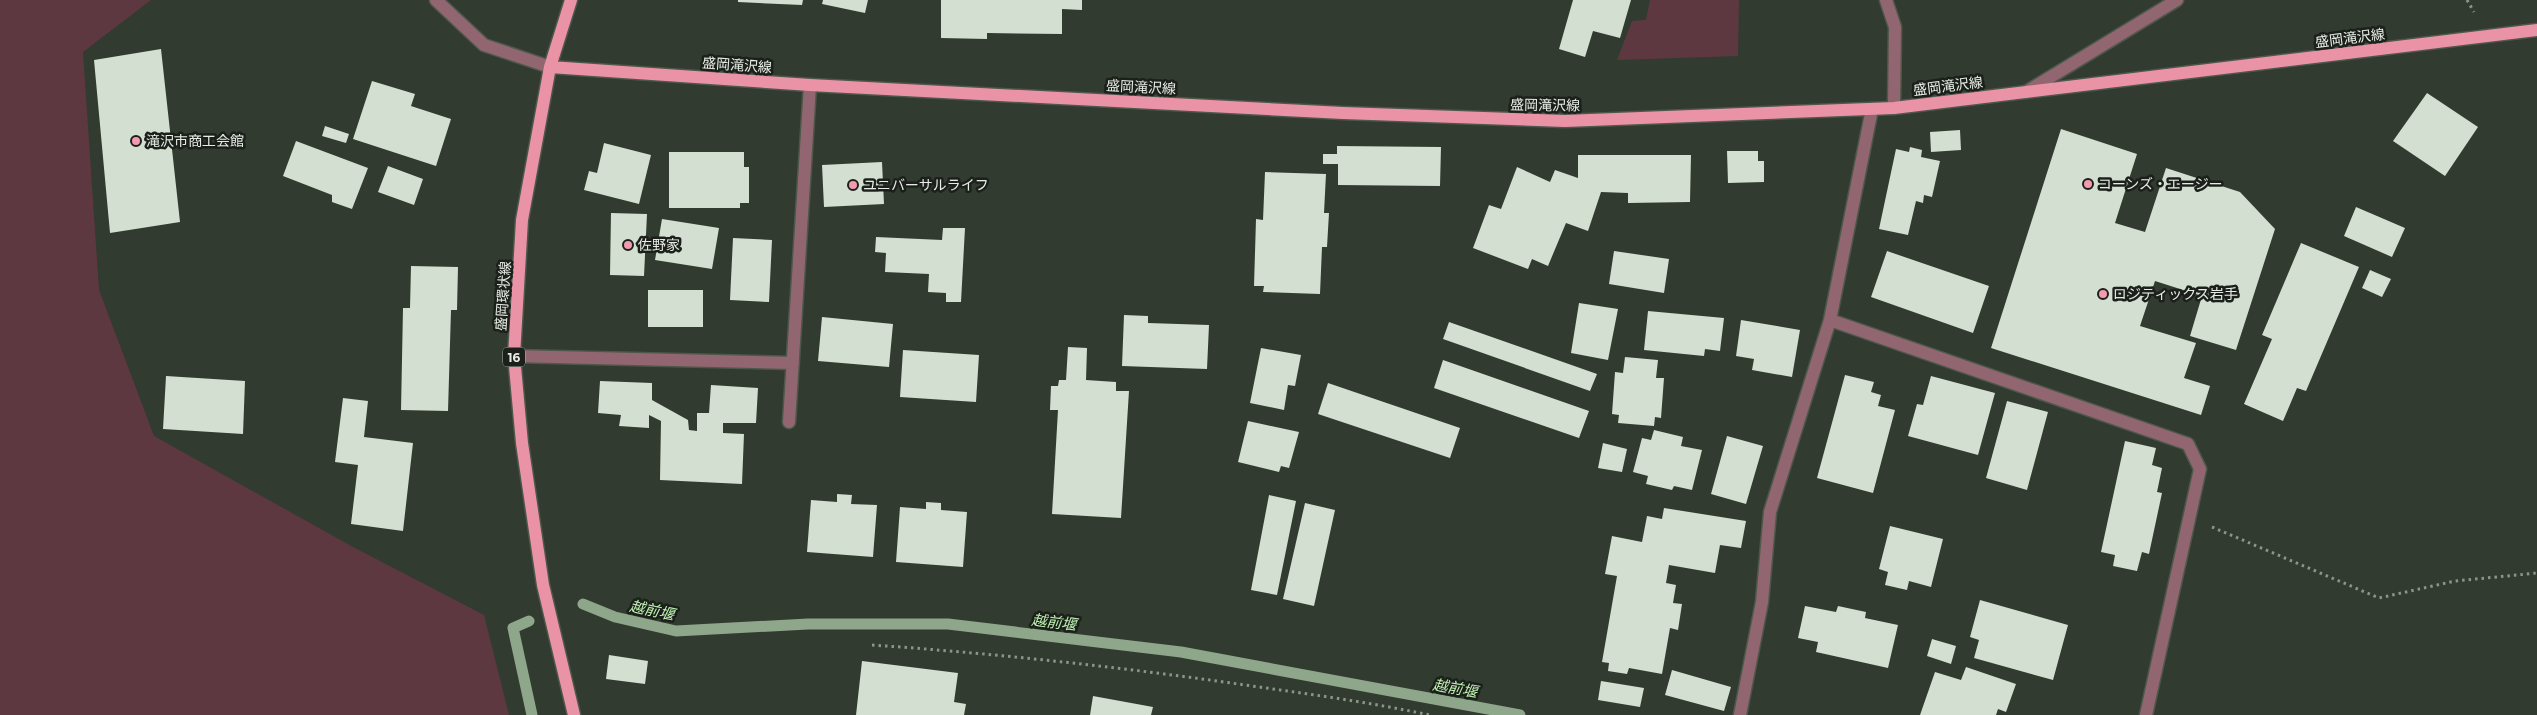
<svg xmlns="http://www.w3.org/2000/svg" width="2537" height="715" font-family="Montserrat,'Noto Sans JP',sans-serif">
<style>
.green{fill:#5e3841}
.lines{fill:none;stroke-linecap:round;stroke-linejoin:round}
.stream{stroke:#8ea689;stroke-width:11}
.building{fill:#d3dfd0}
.minor-casing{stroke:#4e574c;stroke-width:15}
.major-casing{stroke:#4e574c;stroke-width:15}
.path{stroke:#8d958b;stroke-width:3;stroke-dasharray:2.5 4;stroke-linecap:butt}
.minor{stroke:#926670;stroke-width:12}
.major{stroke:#ea92a6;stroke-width:12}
.poi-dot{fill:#f29aae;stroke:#1c201b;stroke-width:2}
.labels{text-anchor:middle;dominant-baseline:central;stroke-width:5;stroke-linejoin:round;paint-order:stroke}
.shield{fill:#1c201b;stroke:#a9afa8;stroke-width:1}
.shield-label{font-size:12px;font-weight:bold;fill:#e6ece5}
.street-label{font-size:14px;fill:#e6ece5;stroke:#1c201b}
.poi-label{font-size:14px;fill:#e6ece5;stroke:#1c201b;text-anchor:start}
.water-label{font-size:15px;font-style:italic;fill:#bef0b2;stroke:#1c201b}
</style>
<rect width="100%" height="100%" fill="#313b2f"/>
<!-- green -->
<path class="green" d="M0 0H151L83 52 99 290 154 436 353 547 484 615 509 715H0Z
M1650 0H1739L1738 56 1617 60 1632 21 1646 20Z"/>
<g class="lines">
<!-- stream -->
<path class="stream" d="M583 604 615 617 676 631 808 624H948L1181 652 1520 715
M529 621 513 628 532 715"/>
</g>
<!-- building -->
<path class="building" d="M738 0H803L802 5 738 2Z
M823 0H868L865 13 822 4Z
M941 0H1082V10L1062 9V34L987 33V39L941 38Z
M1573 0H1631L1620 38 1593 31 1585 57 1559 49Z
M161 49 180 222 110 233 94 60Z
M372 81 415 94 411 106 451 119 436 166 353 139Z
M2427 93 2478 127 2445 176 2393 141Z
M325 126 349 134 346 143 322 136Z
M2061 129 2137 154 2115 223 2145 232 2166 168 2240 192 2275 229 2236 350 2190 336 2202 296 2155 281 2140 326 2196 343 2184 378 2210 386 2201 415 1991 348Z
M1960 130 1961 150 1931 152 1930 132Z
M296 141 368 168 352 209 332 202V195L283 176Z
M604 143 651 155 639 204 584 190 589 171 597 173Z
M1337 146 1441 147 1440 186 1338 185V164H1323V154H1337Z
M1910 147 1922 150 1921 157 1940 161 1932 197 1924 195 1923 203 1916 201 1908 235 1879 229 1896 149 1909 152Z
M1727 151H1758V161H1764V182L1728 183Z
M669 152H744V167H749V203H740V208H669Z
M1578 155H1691L1690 202 1628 203V193L1601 192 1588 231 1566 223 1548 266 1532 259 1528 269 1473 248 1489 205 1501 209 1517 167 1550 182 1555 170 1578 178Z
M882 162 884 204 824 207 822 165Z
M388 166 423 179 414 205 378 192Z
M1265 172 1326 174 1324 213H1329L1327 247H1322L1320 294 1263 292 1264 286H1254L1256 219 1263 220Z
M2356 207 2405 228 2392 257 2344 236Z
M611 213 647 214 644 276 610 275Z
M662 219 719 228 712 269 655 260Z
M943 228H965L961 302H946V293L928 292 929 274 885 272 886 253 875 252 876 237 942 240Z
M733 238 772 240 769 302 730 300Z
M2301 243 2359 267 2306 391 2297 388 2283 421 2244 404 2272 339 2262 335Z
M1614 251 1669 259 1664 293 1609 284Z
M1887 251 1989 286 1973 333 1871 297Z
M411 266 458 267 457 310H451L448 411 401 410 403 308H410Z
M2370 270 2391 279 2382 297 2362 288Z
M648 290H703V327H648Z
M1579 303 1618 309 1608 360 1571 353Z
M1648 311 1724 318 1720 351 1705 349 1704 356 1644 350Z
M1124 315 1148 316V323L1209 325 1207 369 1122 366Z
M822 317 893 324 889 367 818 361Z
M1741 320 1800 330 1792 377 1752 370 1754 359 1736 356Z
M1449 322 1597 374 1590 391 1443 339Z
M1068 347 1087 348 1086 380 1116 382V391H1129L1121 518 1052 514 1058 410H1050L1051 386H1058L1059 380H1066Z
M1261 348 1301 355 1295 386 1288 385 1284 410 1250 403Z
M903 350 979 355 976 402 900 397Z
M1625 357 1658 360 1656 378H1664L1661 418 1655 417 1654 426 1618 423 1619 415 1612 414 1615 372 1623 373Z
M1443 360 1589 411 1579 438 1434 388Z
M1845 375 1874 382 1871 392 1881 395 1878 406 1895 410 1873 493 1817 478Z
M166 376 245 381 243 434 163 429Z
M1931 376 1995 393 1978 455 1908 436 1917 404 1923 405Z
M600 381 652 383V400L688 420 689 430 697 431V413H709L711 385 758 388 756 423H723V433L744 434 742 484 660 480 661 421 649 415V428L619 426 621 415 598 413Z
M1328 383 1460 428 1450 458 1318 414Z
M343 398 368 401 364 437 413 443 403 531 351 524 358 465 335 462Z
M2007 401 2048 412 2027 490 1986 478Z
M1248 421 1299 432 1289 468 1281 466 1279 472 1238 462Z
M1654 430 1683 437 1681 446 1702 450 1692 490 1674 486 1672 490 1646 484 1648 476 1633 472 1642 438 1651 440Z
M1727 436 1763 446 1746 504 1711 494Z
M2125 441 2156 448 2152 465 2162 468 2157 492 2162 493 2149 554 2142 552 2137 571 2113 566 2115 555 2101 552Z
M1603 443 1627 449 1622 472 1598 468Z
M837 494 852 495 851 504 877 505 873 557 807 552 811 500 837 502Z
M1269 495 1296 501 1277 595 1251 590Z
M926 502 941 503V510L967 512 963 567 896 562 900 507 926 509Z
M1305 503 1335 510 1314 606 1283 599Z
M1664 508 1746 521 1741 548 1720 545 1715 573 1669 565 1666 583 1676 585 1673 603 1682 604 1678 630 1670 628 1662 674 1629 668 1627 674 1608 671 1609 663 1602 662 1617 576 1605 574 1612 536 1642 542 1647 516 1662 519Z
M1890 526 1943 539 1931 587 1909 581 1907 590 1885 585 1888 572 1879 569Z
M1980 600 2068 625 2053 680 1974 658 1979 640 1970 637Z
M1805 606 1836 612 1838 606 1866 612 1865 618 1898 625 1888 668 1816 652 1818 642 1798 638Z
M1932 639 1956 646 1951 664 1927 656Z
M609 655 648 661 645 684 606 679Z
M862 661 958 673 954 702 966 704 964 715H856Z
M1966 667 2016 684 2006 712 1998 709 1996 715H1920L1935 672 1961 680Z
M1672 670 1731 687 1724 711 1665 695Z
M1601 681 1644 688 1640 707 1598 700Z
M1093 696 1153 707 1151 715H1090Z"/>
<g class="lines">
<defs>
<path id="minor" d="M436 0 484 45 550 67
M1886 0 1895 27 1894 108
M2026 92 2177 0
M1830 320 2188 444 2200 469 2146 715
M514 356 793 363
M789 422 810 85
M1740 715 1762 602 1770 512 1830 320 1872 109"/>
<path id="major" d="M571 0 550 67 522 220 514 356 522 443 543 585 574 715
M550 67 810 85 1343 113 1565 121 1894 108 2537 30"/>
</defs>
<!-- minor casing -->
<use href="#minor" class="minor-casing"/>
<!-- major casing -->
<use href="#major" class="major-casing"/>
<!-- path -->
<path class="path" d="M2467 0 2474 12
M2212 527 2379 598 2455 581 2537 573
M872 645C1002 654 1129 668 1259 687 1316 695 1373 703 1430 715"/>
<!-- minor -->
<use href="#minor" class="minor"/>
<!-- major -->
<use href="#major" class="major"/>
</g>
<!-- markers -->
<g class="poi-dot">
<circle cx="136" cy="141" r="5"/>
<circle cx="2088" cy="184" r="5"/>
<circle cx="853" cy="185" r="5"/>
<circle cx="628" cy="245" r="5"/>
<circle cx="2103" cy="294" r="5"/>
</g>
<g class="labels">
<!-- shield labels -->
<rect class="shield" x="503" y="347.5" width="22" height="19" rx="4"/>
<g class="shield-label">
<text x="514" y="357">16</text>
</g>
<!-- street labels -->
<g class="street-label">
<text transform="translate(2350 38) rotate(-7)">盛岡滝沢線</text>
<text transform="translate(737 65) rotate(4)">盛岡滝沢線</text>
<text transform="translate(1948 86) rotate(-7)">盛岡滝沢線</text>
<text transform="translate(1141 87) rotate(3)">盛岡滝沢線</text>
<text transform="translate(1545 105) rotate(1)">盛岡滝沢線</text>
<text transform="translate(503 296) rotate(-86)">盛岡環状線</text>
</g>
<!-- poi labels -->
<g class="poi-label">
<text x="146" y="141">滝沢市商工会館</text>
<text x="2098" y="184">コーンズ・エージー</text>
<text x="863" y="185">ユニバーサルライフ</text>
<text x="638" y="245">佐野家</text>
<text x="2113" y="294">ロジティックス岩手</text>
</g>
<!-- water labels -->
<g class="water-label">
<text transform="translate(652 610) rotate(12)">越前堰</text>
<text transform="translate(1054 622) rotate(7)">越前堰</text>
<text transform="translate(1455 688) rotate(10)">越前堰</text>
</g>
</g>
</svg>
